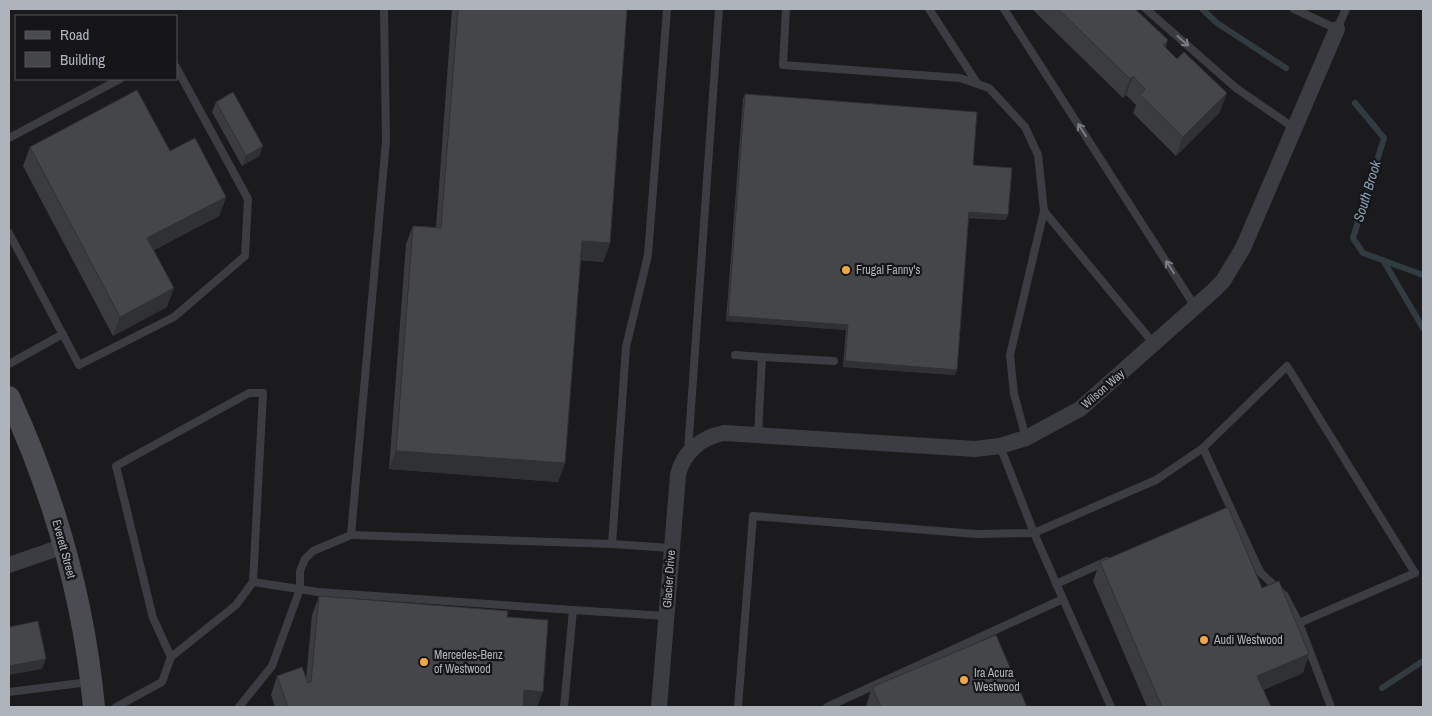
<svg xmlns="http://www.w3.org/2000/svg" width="1432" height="716" font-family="'Archivo Narrow',sans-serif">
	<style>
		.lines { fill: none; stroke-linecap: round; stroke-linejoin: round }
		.stream { stroke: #303b42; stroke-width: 6 }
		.lane { stroke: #3c3d42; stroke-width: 8 }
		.street { stroke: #3c3d42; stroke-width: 16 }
		.secondary { stroke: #4a4c52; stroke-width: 22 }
		.wall { fill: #3b3c40 }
		.shaded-wall { fill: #303134 }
		.building { fill: #45464a; stroke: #303134 }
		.oneway { stroke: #7b7e85 }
		.poi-dot { fill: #f1a83f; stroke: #161618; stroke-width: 2 }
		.labels { text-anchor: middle; stroke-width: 4.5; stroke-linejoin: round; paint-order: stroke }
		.poi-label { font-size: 12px; fill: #aeb3bc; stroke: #161618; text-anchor: start }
		.street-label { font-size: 12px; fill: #aeb3bc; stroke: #161618 }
		.water-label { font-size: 14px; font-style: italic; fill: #86a3b6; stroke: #161618 }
	</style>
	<rect width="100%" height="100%" fill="#1b1b1d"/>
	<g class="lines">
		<g class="stream">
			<polyline points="1202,9 1217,23 1286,68"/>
			<polyline points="1355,103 1384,138 1353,238 1363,253 1423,275"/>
			<polyline points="1383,260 1423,328"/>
			<polyline points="1382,688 1423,661"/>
		</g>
		<g class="lane">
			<polyline points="384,9 386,141 351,535 612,544 671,548"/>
			<polyline points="786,9 783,65 960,78 989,88 1025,127 1038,155 1044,211 1010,355 1014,394 1026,438"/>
			<polyline points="929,9 977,83"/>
			<polyline points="1004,9 1196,308"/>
			<polyline points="1146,9 1236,88 1294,128"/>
			<polyline points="1294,9 1337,29 1346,9"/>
			<polyline points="9,138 120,79"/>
			<polyline points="1044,211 1154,344"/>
			<polyline points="9,233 79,365 174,317 245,256 248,199 176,67"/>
			<polyline points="735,355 762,357"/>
			<polyline points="9,364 63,334"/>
			<polyline points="758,435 762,357 834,361"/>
			<polyline points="1203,448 1287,366 1415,573 1299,623"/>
			<polyline points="688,451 719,9"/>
			<polyline points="612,544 626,347 648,255 667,9"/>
			<polyline points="1056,584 1107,561"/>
			<polyline points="1063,599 1111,707"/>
			<polyline points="573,610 666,616"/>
			<polyline points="171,657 236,605 253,582"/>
			<polyline points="9,692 89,682"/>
			<polyline points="116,707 162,682 171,657 153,618 116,466 249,393 263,393 253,582 318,592 573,610 564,707"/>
			<polyline points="239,707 272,666 300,589 300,571 305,559 313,551 351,535"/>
			<polyline points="738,707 753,516 976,534 1034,533 1000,446"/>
			<polyline points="827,707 1063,599 1034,533 1156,480 1203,448 1260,572 1285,596 1299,623 1331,707"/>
		</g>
		<g class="street">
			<polyline points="9,565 64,546"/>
			<path d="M659,707L678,475C683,452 702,437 724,433L975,449L1000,446L1026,438L1080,409L1213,291L1223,281L1243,248L1337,29"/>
		</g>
		<path class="secondary" d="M9,397C54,495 84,600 94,707"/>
	</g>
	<g class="wall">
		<polygon points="452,9 627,9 610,243 603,262 580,260 565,463 558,482 389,469 406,244 413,226 436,227"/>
		<polygon points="1032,9 1135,9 1168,40 1165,48 1220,112 1176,156 1133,113 1136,105 1126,95 1123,98"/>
		<polygon points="745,94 973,165 1006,220 968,218 957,370 955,375 843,367 846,330 726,321 743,99"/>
		<polygon points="216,102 263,146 259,156 242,166 212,112"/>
		<polygon points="30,147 170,151 226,197 219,216 154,250 167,307 113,336 23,166"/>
		<polygon points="1100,562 1309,654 1303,673 1263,690 1271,707 1147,707 1093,581"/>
		<polygon points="319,596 507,617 537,707 275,707 271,695 277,676 306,679 312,615"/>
		<polygon points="872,687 1027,707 866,707 866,706"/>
	</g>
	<g class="shaded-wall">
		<polygon points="1133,76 1126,95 1123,98 1130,79"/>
		<polygon points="1227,93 1220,112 1176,156 1183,137"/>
		<polygon points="263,146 259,156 242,166 246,156"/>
		<polygon points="226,197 219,216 141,257 147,238"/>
		<polygon points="969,212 1008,215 1006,220 967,217"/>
		<polygon points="582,241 610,243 603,262 575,260"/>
		<polygon points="174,288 167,307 113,336 120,317"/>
		<polygon points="728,316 848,325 846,330 726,321"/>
		<polygon points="845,361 957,370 955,375 843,367"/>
		<polygon points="396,451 565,463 558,482 389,469"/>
		<polygon points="1309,654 1303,673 1251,695 1257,676"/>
		<polygon points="46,659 42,669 9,675 9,666"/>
		<polygon points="524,690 543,692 537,707 518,707"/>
	</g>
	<g class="building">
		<polygon points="458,9 627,9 610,243 582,241 565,463 396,451 413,226 441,228"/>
		<polygon points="1058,9 1135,9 1168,40 1163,45 1177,59 1184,52 1227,93 1183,137 1140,95 1145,89 1133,76 1130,79"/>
		<polygon points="137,90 170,151 195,138 226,197 147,238 174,288 120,317 30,147"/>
		<polygon points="233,92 263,146 246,156 216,102"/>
		<polygon points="745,94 977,112 973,165 1012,168 1008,215 969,212 957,370 845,361 848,325 728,316"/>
		<polygon points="1228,507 1262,588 1279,581 1309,654 1257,676 1271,707 1162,707 1100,562"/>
		<polygon points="319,596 508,611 507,617 548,620 543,692 524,690 523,707 288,707 277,676 302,667 308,683 311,682"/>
		<polygon points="38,621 46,659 9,666 9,627"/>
		<polygon points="996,635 1027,707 881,707 872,687"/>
	</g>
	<defs><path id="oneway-shaft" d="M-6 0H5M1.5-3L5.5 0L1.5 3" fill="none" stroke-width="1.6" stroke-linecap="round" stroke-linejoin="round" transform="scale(1.25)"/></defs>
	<g class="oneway">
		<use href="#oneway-shaft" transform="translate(1183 41) rotate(41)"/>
		<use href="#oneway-shaft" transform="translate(1082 130) rotate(-123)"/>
		<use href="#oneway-shaft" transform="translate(1170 267) rotate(-123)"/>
	</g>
	<g class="poi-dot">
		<circle cx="846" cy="270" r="5"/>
		<circle cx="1204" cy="640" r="5"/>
		<circle cx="424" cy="662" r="5"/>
		<circle cx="964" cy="680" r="5"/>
	</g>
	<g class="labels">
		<g class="poi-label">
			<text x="856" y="274">Frugal Fanny's</text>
			<text x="1214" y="644">Audi Westwood</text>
			<text x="434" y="659">Mercedes-Benz<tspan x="434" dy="14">of Westwood</tspan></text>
			<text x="974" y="677">Ira Acura<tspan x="974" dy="14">Westwood</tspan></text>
		</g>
		<g class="street-label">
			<text transform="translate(1103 389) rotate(-41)" y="4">Wilson Way</text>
			<text transform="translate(64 549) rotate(75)" y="4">Everett Street</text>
			<text transform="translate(669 579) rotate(-86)" y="4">Glacier Drive</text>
		</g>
		<g class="water-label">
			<text transform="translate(1367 191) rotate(-73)" y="5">South Brook</text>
		</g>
	</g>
	<rect width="1432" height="716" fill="none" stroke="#aeb3bc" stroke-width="20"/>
	<rect x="15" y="15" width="162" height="65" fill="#161618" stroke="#53555a"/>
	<rect x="25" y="31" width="25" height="8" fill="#4a4c52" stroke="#53555a"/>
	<text x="60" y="40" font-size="15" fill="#aeb3bc">Road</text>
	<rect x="25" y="52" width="25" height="15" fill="#45464a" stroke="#53555a"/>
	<text x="60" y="65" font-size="15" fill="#aeb3bc">Building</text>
</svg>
